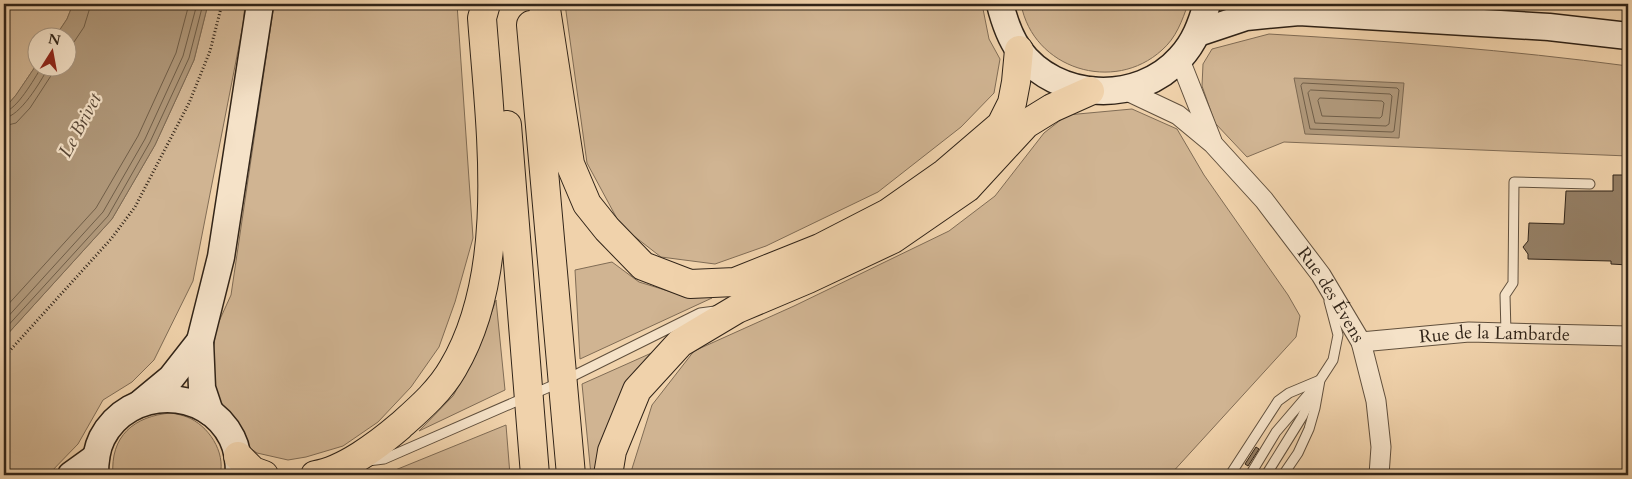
<svg xmlns="http://www.w3.org/2000/svg" width="1632" height="479" font-family="Cardo,serif">
	<style>
		.green { fill: #d0b492; stroke: #806c55 }
		.water { fill: #af9779; stroke: #7d6952 }
		.lines { fill: none; stroke-linecap: round; stroke-linejoin: round }
		.shore { stroke: #705e48; stroke-width: 1 }
		.building { fill: #947e64; stroke: #312418 }
		.lane-casing { stroke: #61503d; stroke-width: 11 }
		.street-casing { stroke: #61503d; stroke-width: 21 }
		.secondary-casing { stroke: #312418; stroke-width: 29 }
		.primary-casing { stroke: #312418; stroke-width: 30 }
		.highway-casing { stroke: #312418; stroke-width: 30 }
		.path { stroke: #312418; stroke-width: 3; stroke-dasharray: 1 2.5; stroke-linecap: butt }
		.lane { stroke: #f5e2c8; stroke-width: 9 }
		.street { stroke: #f5e2c8; stroke-width: 19 }
		.secondary { stroke: #f5e2c8; stroke-width: 26 }
		.primary { stroke: #f0d2ab; stroke-width: 28 }
		.highway { stroke: #f0d2ab; stroke-width: 28 }
		.labels { text-anchor: middle; stroke-width: 4.5; stroke-linejoin: round; paint-order: stroke }
		.street-label { font-size: 18px; fill: #312418; stroke: #f5e2c8 }
		.water-label { font-size: 19px; font-style: italic; fill: #574635; stroke: #f5e2c8 }
	</style>
	<rect width="100%" height="100%" fill="#f0d2ab"/>
	<filter id="stains"><feTurbulence type="fractalNoise" baseFrequency=".004" numOctaves="4"/><feColorMatrix values="0 0 0 0 .2 0 0 0 0 .09 0 0 0 0 .02 0 0 0 .5 -.17"/></filter>
	<radialGradient id="worn" r=".72"><stop offset=".6" stop-color="#630" stop-opacity="0"/><stop offset="1" stop-color="#630" stop-opacity=".3"/></radialGradient>
	<g class="green">
		<polygon points="4,4 73,4 67,19 55,37 38,38 37,64 16,95 4,109"/>
		<polygon points="208,4 245,4 243,25 193,281 154,360 132,382 103,400 78,444 48,475 4,475 4,338 112,219 155,145 194,60"/>
		<polygon points="274,4 457,4 473,238 455,302 439,347 411,387 378,422 343,446 306,457 288,460 257,453 243,443 215,398 210,379 216,328 231,295"/>
		<polygon points="565,4 982,4 989,39 1000,59 994,93 961,127 878,192 766,246 715,264 661,257 621,226 587,163"/>
		<path d="M1021,4H1188C1182,21 1176,38 1162,50C1114,94 1033,69 1021,4Z"/>
		<path d="M1269,34C1389,41 1509,50 1628,66V156L1284,142L1247,157L1215,123L1202,86L1203,64L1212,49Z"/>
		<polygon points="1132,109 1177,129 1204,175 1288,295 1300,316 1296,337 1170,475 630,475 652,405 694,351 794,306 949,231 995,196 1044,133 1067,115"/>
		<polygon points="612,262 639,282 678,294 712,298 580,359 575,270"/>
		<polygon points="496,300 505,390 419,431 453,396 476,355"/>
		<polygon points="656,351 598,475 591,475 582,384"/>
		<path d="M171,413C176,414 182,415 187,417C208,425 226,452 220,475H113C110,436 134,416 171,413Z"/>
		<polygon points="506,425 510,475 383,475"/>
	</g>
	<g class="water">
		<polygon points="73,4 208,4 194,60 155,145 112,219 4,338 4,109 16,95 37,64 38,68 68,68 68,38 55,37 67,19"/>
		<polygon points="1294,78 1404,83 1399,138 1305,134"/>
	</g>
	<g class="lines">
		<g class="shore">
			<polyline points="68,51 84,27 91,4"/>
			<polygon points="1303,83 1397,88 1399,90 1394,131 1392,132 1310,129 1301,86"/>
			<polygon points="1311,90 1390,94 1392,96 1389,124 1386,126 1315,123 1308,93"/>
			<polygon points="1320,98 1382,101 1384,103 1382,116 1380,118 1322,116 1318,101"/>
			<path d="M4,112C17,110 34,79 41,68"/>
			<path d="M4,118C20,117 41,81 48,68"/>
			<polyline points="4,126 16,123 30,108 56,68"/>
			<polyline points="4,309 96,208 138,136 176,53 189,4"/>
			<polyline points="4,321 103,212 145,139 183,56 197,4"/>
			<polyline points="4,330 108,216 150,142 189,58 203,4"/>
		</g>
	</g>
	<g class="building">
		<polygon points="1613,175 1628,175 1628,265 1611,264 1611,261 1528,259 1528,254 1523,247 1528,241 1529,223 1564,224 1566,191 1613,191"/>
		<polygon points="1256,447 1259,449 1248,466 1245,464"/>
	</g>
	<g class="lines">
		<g class="lane-casing">
			<g id="lane">
				<polyline points="1506,333 1505,295 1513,283 1514,182 1590,184"/>
				<polyline points="368,461 384,459 563,381 700,313 715,311"/>
				<polyline points="1230,475 1278,401 1289,393 1320,380"/>
				<polyline points="1250,475 1276,432 1318,383"/>
				<polyline points="1266,475 1302,417 1315,390"/>
				<polyline points="1283,475 1298,453 1309,429 1315,408 1320,380 1333,360 1338,335 1329,301"/>
			</g>
		</g>
		<g class="street-casing">
			<g id="street">
				<polyline points="1180,60 1212,141"/>
				<path id="s1" d="M1125,90L1178,115L1213,144L1264,200L1321,275L1361,342L1376,401L1381,447L1379,475"/>
				<path id="s2" d="M1361,342L1469,332L1628,336"/>
			</g>
		</g>
		<g class="secondary-casing">
			<g id="secondary">
				<path d="M1000,4C1004,20 1009,36 1019,50C1056,101 1138,105 1180,58C1195,42 1201,24 1207,4"/>
				<polyline points="1198,33 1246,17 1299,12 1549,27 1628,36"/>
				<polyline points="142,402 171,378 200,341"/>
				<polyline points="210,412 202,388 200,341 221,257 260,4"/>
				<polyline points="71,475 96,457"/>
				<path d="M95,475C95,462 96,450 102,438C129,386 206,386 232,438C238,450 239,462 239,475"/>
			</g>
		</g>
		<g class="primary-casing">
			<polyline id="primary" points="608,475 612,451 637,390 680,343 737,309 808,279 893,239 967,188 1026,124 1052,108 1090,91"/>
		</g>
		<g class="highway-casing">
			<g id="highway">
				<polyline points="542,4 546,9 570,164 587,204 607,229 643,266 690,284 735,282 820,248 888,213 945,173 1001,125 1012,103 1016,82 1019,50"/>
				<polyline points="531,25 571,475"/>
				<polyline points="507,125 535,475"/>
				<polyline points="238,456 253,471 264,475"/>
				<path d="M315,475C343,471 379,444 400,426C419,409 440,391 453,368C511,270 490,127 482,18L486,4"/>
			</g>
		</g>
		<polyline class="path" points="4,357 111,239 135,207 189,103 210,51 222,4"/>
		<use href="#lane" class="lane"/>
		<use href="#street" class="street"/>
		<use href="#secondary" class="secondary"/>
		<use href="#primary" class="primary"/>
		<use href="#highway" class="highway"/>
	</g>
	<g class="labels">
		<g class="street-label">
			<text dy="6" stroke="none"><textPath href="#s1" startOffset="296">Rue des Évens</textPath></text>
			<text dy="6" stroke="none"><textPath href="#s2" startOffset="134">Rue de la Lambarde</textPath></text>
		</g>
		<g class="water-label">
			<text transform="translate(79 125) rotate(-62)" y="7">Le Brivet</text>
		</g>
	</g>
	<rect width="1632" height="479" fill="none" stroke="#f0d2ab" stroke-width="20"/>
	<rect x="5" y="5" width="1622" height="469" fill="none" stroke="#312418" stroke-width="2.5"/>
	<rect x="10" y="10" width="1612" height="459" fill="none" stroke="#312418"/>
	<g transform="translate(52 52) rotate(11)"><circle r="24" fill="#f5e2c8" stroke="#a79682"/>
	<path d="M0-4L9 19L0 12L-9 19Z" fill="#8f2418"/>
	<text y="-8" font-size="14" font-weight="bold" text-anchor="middle" fill="#312418">N</text>
	</g>
	<rect width="100%" height="100%" filter="url(#stains)"/>
	<rect width="100%" height="100%" fill="url(#worn)"/>
</svg>
